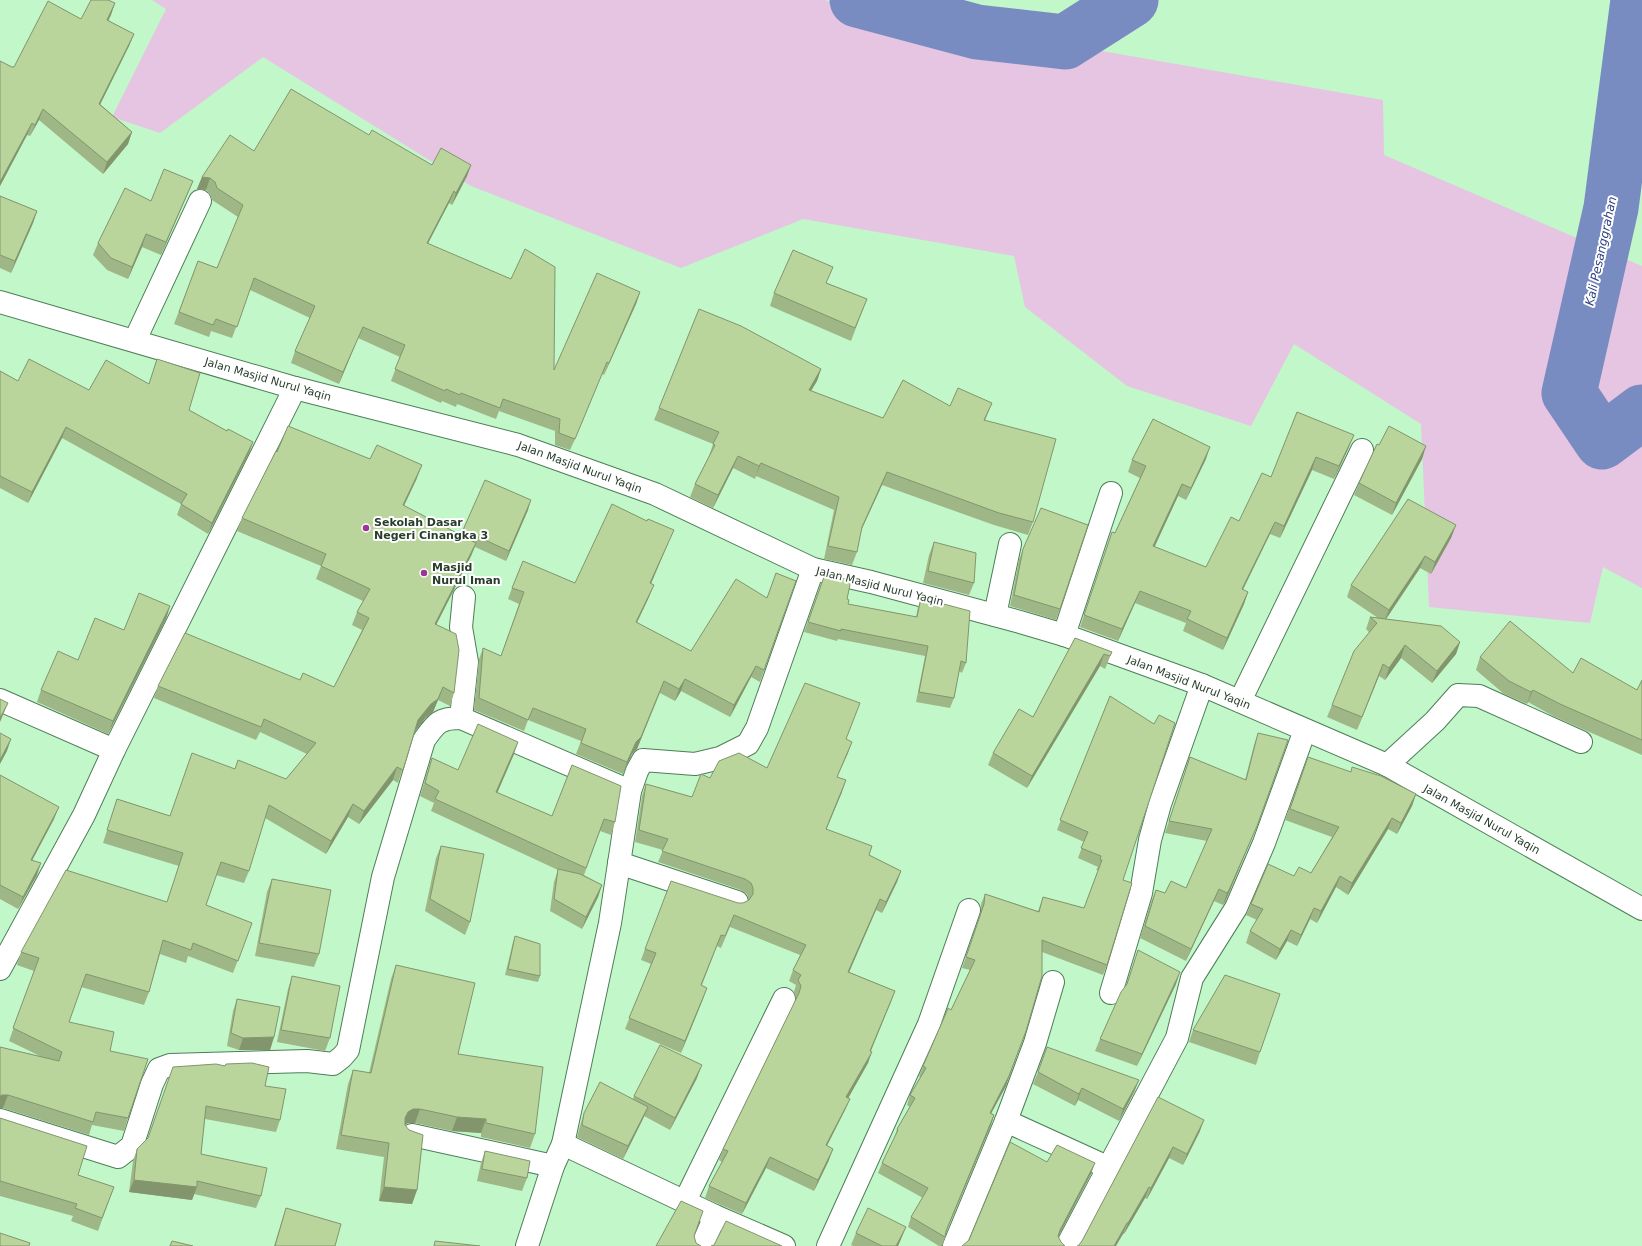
<svg xmlns="http://www.w3.org/2000/svg" width="1642" height="1246" font-family="'DejaVu Sans',sans-serif">
	<style>
		.green { fill: #e5c5e2 }
		.lines { fill: none; stroke-linecap: round; stroke-linejoin: round }
		.river { stroke: #798cc1; stroke-width: 55 }
		.minor-casing { stroke: #4d7e57; stroke-width: 24 }
		.minor { stroke: #fff; stroke-width: 22 }
		.wall { fill: #9fb786 }
		.shaded-wall { fill: #82956d }
		.building { fill: #b9d59c; stroke: #82956d }
		.poi-dot { fill: #9c3598; stroke: #fff; stroke-width: 1.5 }
		.labels { text-anchor: middle; stroke-width: 4; stroke-linejoin: round; paint-order: stroke }
		.street-label { font-size: 11px; fill: #283d2b; stroke: #fff }
		.poi-label { font-size: 11px; font-weight: bold; fill: #283d2b; stroke: #fff; text-anchor: start }
		.water-label { font-size: 12px; font-style: italic; fill: #2f4183; stroke: #fff }
	</style>
	<rect width="100%" height="100%" fill="#c2f7ca"/>
	<polygon class="green" points="152,0 825,0 838,5 1383,100 1384,155 1642,266 1642,588 1603,567 1590,623 1429,607 1421,424 1294,344 1251,426 1127,386 1025,307 1014,256 803,219 681,268 471,186 263,57 160,133 112,117 166,9"/>
	<g class="lines">
		<g class="river">
			<polyline points="857,0 977,32 1065,42 1131,0"/>
			<polyline points="1638,0 1611,208 1569,393 1602,442 1642,412"/>
		</g>
		<g class="minor-casing">
			<g id="minor">
				<polyline points="0,302 295,388 518,445 655,494 813,569 871,582 1020,622 1064,635 1202,685 1387,765 1642,909"/>
				<polyline points="135,340 200,201"/>
				<polyline points="995,615 1010,544"/>
				<polyline points="1064,635 1111,493"/>
				<polyline points="0,700 114,750"/>
				<polyline points="1240,701 1362,450"/>
				<polyline points="461,718 467,662 461,627 464,597"/>
				<polyline points="1387,765 1435,721 1458,695 1479,696 1581,742"/>
				<polyline points="619,863 737,902"/>
				<polyline points="0,969 84,815 114,750 295,388"/>
				<polyline points="1111,993 1141,893 1150,840 1160,804 1202,685"/>
				<path d="M0,1120L118,1157L132,1146L152,1084L159,1069L170,1065L307,1061L333,1064L342,1057L348,1050L383,877L424,740C436,723 439,718 461,718L630,791"/>
				<polyline points="1006,1121 1107,1167"/>
				<polyline points="412,1135 553,1166"/>
				<polyline points="563,1144 715,1216 784,1246"/>
				<polyline points="685,1201 784,999"/>
				<polyline points="527,1246 553,1166 563,1144 610,923 630,791 637,771 643,760 695,764 720,758 748,744 757,728 813,569"/>
				<polyline points="702,1246 715,1216"/>
				<polyline points="828,1246 929,1024 969,910"/>
				<polyline points="954,1246 1006,1121 1035,1043 1053,982"/>
				<polyline points="1067,1246 1177,1038 1192,978 1236,908 1264,843 1305,730"/>
			</g>
		</g>
		<use href="#minor" class="minor"/>
	</g>
	<g class="wall">
		<polygon points="115,3 108,21 134,34 129,46 100,104 132,132 128,144 103,174 39,120 30,136 27,135 0,186 0,61 12,67 14,67 81,19"/>
		<polygon points="369,135 432,165 471,165 467,176 452,205 449,203 428,243 554,370 640,292 636,304 604,375 602,374 570,450 555,445 555,431 499,411 496,419 457,404 456,407 442,401 441,403 391,381 400,357 358,338 339,384 291,363 295,351 310,318 250,290 232,338 211,331 209,337 174,324 198,261 217,268 238,217 212,200 210,194 206,190 197,189 202,177 254,151"/>
		<polygon points="193,181 188,193 161,255 142,247 128,279 107,270 93,255 98,243 151,201"/>
		<polygon points="0,196 37,211 33,223 11,273 0,268"/>
		<polygon points="827,283 867,299 851,341 770,306 774,293"/>
		<polygon points="157,359 189,410 227,431 253,442 249,453 208,534 177,515 181,504 62,438 28,503 0,488 0,371 18,381 89,390 149,384"/>
		<polygon points="821,369 817,381 811,391 883,418 950,406 992,403 985,420 1033,522 1028,535 994,525 882,485 861,531 857,552 852,565 824,559 834,510 756,476 755,479 733,468 713,508 690,497 695,484 709,456 713,444 654,420 659,408"/>
		<polygon points="1297,412 1349,447 1334,479 1312,470 1280,538 1270,534 1243,590 1248,592 1244,604 1223,650 1183,631 1186,623 1135,603 1118,641 1080,627 1112,532 1115,533 1140,478 1128,472 1132,460 1206,459 1186,500 1178,496 1154,547 1206,567 1271,477"/>
		<polygon points="1379,445 1426,446 1422,459 1392,515 1354,495 1359,483"/>
		<polygon points="277,452 370,459 417,478 404,506 461,535 463,530 528,510 506,561 475,547 471,556 436,625 454,693 450,706 438,700 433,712 426,717 415,731 398,783 393,780 359,824 348,817 326,854 265,818 249,871 244,883 216,875 206,905 252,923 233,973 188,956 186,963 160,954 149,992 144,1005 81,987 69,1022 110,1051 128,1118 124,1131 92,1125 89,1135 3,1108 0,1108 0,1047 40,1056 9,1041 34,971 17,965 21,952 167,902 179,866 103,843 117,799 170,816 235,769 286,779 307,754 260,732 256,740 154,698 158,686 300,680 334,687 362,630 352,625 357,612 363,601 316,579 321,566 237,531 242,518"/>
		<polygon points="1456,525 1451,538 1431,574 1420,568 1386,619 1460,642 1456,654 1432,683 1401,658 1385,680 1379,676 1357,730 1327,717 1332,705 1369,632 1366,629 1370,617 1378,618 1347,597 1351,585"/>
		<polygon points="669,541 651,584 649,597 637,623 691,651 767,598 776,573 796,581 760,682 751,677 730,717 681,691 675,701 660,693 637,749 632,754 623,774 576,754 581,741 528,720 524,731 474,710 479,659 483,648 501,656 519,604 508,599 512,588 575,583"/>
		<polygon points="934,542 974,583 969,595 923,583 929,555"/>
		<polygon points="1023,549 1060,609 1056,620 1010,606 1019,560"/>
		<polygon points="825,574 847,599 848,604 916,617 918,607 921,598 966,663 962,673 959,671 954,698 950,708 916,702 925,656 838,639 837,641 804,632"/>
		<polygon points="170,606 166,619 108,734 37,702 41,690 78,660 124,630"/>
		<polygon points="1075,638 1112,652 1105,669 1100,666 1027,788 988,765 993,753 1033,717"/>
		<polygon points="1480,657 1573,673 1637,690 1642,680 1642,755 1555,717 1528,702 1527,704 1504,694 1476,670"/>
		<polygon points="1110,696 1123,880 1107,965 1103,975 1042,952 1006,1086 991,1113 994,1115 991,1125 946,1233 945,1237 942,1246 939,1246 908,1227 911,1217 923,1198 878,1173 882,1163 894,1139 897,1129 910,1107 907,1105 910,1095 920,1077 919,1076 923,1066 951,1010 970,970 962,968 981,914 981,904 985,894 1038,911 1043,897 1084,908 1098,870 1096,870 1098,867 1078,858 1084,842 1057,830"/>
		<polygon points="1258,733 1252,838 1225,902 1223,905 1214,901 1186,961 1140,938 1151,902 1156,890 1165,893 1186,888 1207,841 1165,833 1190,757 1245,780 1254,745"/>
		<polygon points="846,739 848,753 837,777 842,792 826,829 869,855 901,871 897,882 882,913 876,910 849,972 895,991 871,1051 868,1063 848,1098 850,1099 845,1110 827,1146 829,1160 814,1191 766,1168 742,1214 705,1198 709,1186 722,1162 719,1160 723,1149 796,1000 796,998 794,992 796,985 789,981 793,970 800,955 730,927 721,948 717,946 702,985 703,999 681,1053 625,1029 651,964 641,960 645,949 738,903 743,903 749,900 747,894 741,890 658,862 663,850 635,842 642,796 646,784 692,797 710,778 767,768"/>
		<polygon points="514,754 497,793 552,816 572,765 615,822 611,835 600,831 584,875 602,885 598,897 582,929 550,911 554,882 558,870 431,811 434,803 420,796 428,770 432,758 458,770"/>
		<polygon points="1308,757 1350,772 1416,794 1412,806 1397,834 1388,829 1348,895 1336,887 1317,923 1310,919 1297,946 1287,941 1276,960 1246,943 1250,931 1257,920 1246,915 1251,904 1294,876 1311,873 1332,837 1285,820"/>
		<polygon points="0,775 54,819 32,860 37,875 18,909 0,899"/>
		<polygon points="441,846 470,922 465,935 425,911 436,858"/>
		<polygon points="272,879 319,954 314,967 255,956 267,892"/>
		<polygon points="515,936 540,976 538,982 505,975 513,942"/>
		<polygon points="1138,950 1176,984 1137,1066 1095,1051 1100,1039 1126,986"/>
		<polygon points="396,965 458,1054 535,1134 530,1148 481,1137 481,1133 452,1131 415,1123 408,1123 405,1125 417,1190 412,1204 379,1201 384,1157 336,1149 348,1084 353,1070 369,1073 391,979"/>
		<polygon points="292,976 330,1038 325,1051 277,1042 288,989"/>
		<polygon points="237,999 274,1037 270,1050 239,1050 227,1046 233,1011"/>
		<polygon points="1193,1030 1260,1052 1256,1065 1189,1042"/>
		<polygon points="226,1064 265,1086 280,1120 276,1132 205,1119 201,1154 261,1196 256,1208 194,1194 192,1200 129,1192 133,1161 137,1149 225,1066"/>
		<polygon points="1038,1072 1139,1080 1134,1092 1119,1121 1078,1100 1075,1106 1033,1084"/>
		<polygon points="697,1078 670,1130 644,1116 623,1159 577,1137 580,1126 584,1113 633,1099 634,1096"/>
		<polygon points="1158,1097 1200,1131 1183,1165 1169,1158 1147,1199 1145,1198 1124,1234 1123,1234 1078,1246 1082,1241"/>
		<polygon points="0,1118 78,1175 114,1187 98,1231 71,1221 73,1216 0,1196"/>
		<polygon points="485,1151 527,1178 522,1191 477,1181 481,1163"/>
		<polygon points="286,1208 335,1246 274,1246 282,1220"/>
		<polygon points="906,1227 898,1246 853,1246 851,1245 856,1233"/>
	</g>
	<g class="shaded-wall">
		<polygon points="115,3 111,15 103,32 107,20"/>
		<polygon points="134,34 129,46 95,115 99,104"/>
		<polygon points="43,109 39,120 30,136 35,125"/>
		<polygon points="32,123 27,135 0,186 0,182"/>
		<polygon points="132,132 128,144 103,174 107,162"/>
		<polygon points="471,165 467,176 452,205 456,193"/>
		<polygon points="202,177 210,178 206,190 197,189"/>
		<polygon points="193,181 188,193 161,255 166,242"/>
		<polygon points="454,191 449,203 422,255 427,243"/>
		<polygon points="37,211 33,223 11,273 15,261"/>
		<polygon points="146,234 142,247 128,279 132,267"/>
		<polygon points="640,292 636,304 604,375 609,363"/>
		<polygon points="363,327 358,338 339,384 343,372"/>
		<polygon points="607,362 602,374 570,450 575,439"/>
		<polygon points="821,369 817,381 804,402 809,390"/>
		<polygon points="992,403 987,415 979,433 984,420"/>
		<polygon points="66,427 62,438 28,503 32,492"/>
		<polygon points="1354,435 1349,447 1334,479 1339,466"/>
		<polygon points="253,442 249,453 208,534 212,523"/>
		<polygon points="1426,446 1422,459 1392,515 1396,503"/>
		<polygon points="1210,447 1206,459 1186,500 1191,488"/>
		<polygon points="738,456 733,468 713,508 718,495"/>
		<polygon points="1316,457 1312,470 1280,538 1284,526"/>
		<polygon points="761,463 756,476 755,479 759,466"/>
		<polygon points="422,465 417,478 398,518 403,505"/>
		<polygon points="887,472 882,485 857,539 862,527"/>
		<polygon points="1182,484 1178,496 1149,559 1153,546"/>
		<polygon points="531,500 528,510 506,561 509,551"/>
		<polygon points="1275,522 1270,534 1237,601 1242,589"/>
		<polygon points="1456,525 1451,538 1431,574 1435,562"/>
		<polygon points="674,530 669,541 646,595 650,583"/>
		<polygon points="476,543 471,556 430,637 435,624"/>
		<polygon points="1425,556 1420,568 1384,622 1389,610"/>
		<polygon points="654,585 649,597 631,634 636,622"/>
		<polygon points="1140,591 1135,603 1118,641 1122,629"/>
		<polygon points="1248,592 1244,604 1223,650 1227,638"/>
		<polygon points="170,606 166,619 108,734 113,721"/>
		<polygon points="1460,642 1456,654 1432,683 1437,671"/>
		<polygon points="1405,645 1401,658 1385,680 1389,668"/>
		<polygon points="1104,654 1100,666 1027,788 1032,776"/>
		<polygon points="1383,664 1379,676 1357,730 1362,717"/>
		<polygon points="756,666 751,677 730,717 734,705"/>
		<polygon points="685,679 681,691 675,701 679,689"/>
		<polygon points="664,681 637,749 632,754 623,774 627,762"/>
		<polygon points="443,687 438,700 433,712 426,717 414,733 418,720"/>
		<polygon points="1533,690 1528,702 1527,704 1531,692"/>
		<polygon points="8,703 3,715 0,722 0,718"/>
		<polygon points="11,739 7,751 0,764 0,760"/>
		<polygon points="518,742 514,754 492,805 496,792"/>
		<polygon points="852,742 848,753 832,788 837,777"/>
		<polygon points="397,767 393,780 359,824 364,811"/>
		<polygon points="846,780 842,792 822,840 826,829"/>
		<polygon points="1416,794 1412,806 1397,834 1401,823"/>
		<polygon points="353,804 348,817 326,854 331,841"/>
		<polygon points="59,807 54,819 26,872 31,860"/>
		<polygon points="1392,818 1388,829 1348,895 1352,883"/>
		<polygon points="1257,826 1252,838 1225,902 1223,905 1227,893"/>
		<polygon points="41,863 37,875 18,909 23,897"/>
		<polygon points="901,871 897,882 882,913 886,902"/>
		<polygon points="1340,876 1336,887 1317,923 1321,911"/>
		<polygon points="602,885 598,897 582,929 586,917"/>
		<polygon points="1219,889 1214,901 1186,961 1191,949"/>
		<polygon points="880,899 876,910 844,984 848,972"/>
		<polygon points="1314,908 1310,919 1297,946 1301,935"/>
		<polygon points="1291,930 1287,941 1276,960 1280,949"/>
		<polygon points="1180,972 1176,984 1137,1066 1142,1054"/>
		<polygon points="707,988 703,999 681,1053 685,1041"/>
		<polygon points="895,991 891,1002 866,1062 870,1051"/>
		<polygon points="274,1037 270,1050 239,1050 243,1038"/>
		<polygon points="1022,1041 1006,1086 986,1123 990,1113"/>
		<polygon points="872,1052 868,1063 842,1109 846,1097"/>
		<polygon points="702,1065 697,1078 670,1130 675,1118"/>
		<polygon points="1139,1080 1134,1092 1119,1121 1123,1109"/>
		<polygon points="1082,1088 1078,1100 1075,1106 1079,1094"/>
		<polygon points="2,1095 8,1095 3,1108 0,1108 0,1096"/>
		<polygon points="850,1099 845,1110 821,1157 826,1145"/>
		<polygon points="648,1107 643,1119 623,1159 628,1146"/>
		<polygon points="413,1109 420,1109 415,1123 408,1123 403,1126 405,1118 408,1112"/>
		<polygon points="994,1115 991,1125 944,1237"/>
		<polygon points="457,1117 486,1119 481,1133 452,1131"/>
		<polygon points="1204,1120 1200,1131 1183,1165 1187,1154"/>
		<polygon points="1173,1147 1169,1158 1147,1199 1151,1188"/>
		<polygon points="833,1149 829,1160 814,1191 818,1180"/>
		<polygon points="770,1157 766,1168 742,1214 746,1203"/>
		<polygon points="1095,1163 1091,1174 1056,1241 1060,1230"/>
		<polygon points="134,1180 197,1187 192,1200 129,1192"/>
		<polygon points="384,1187 417,1190 412,1204 379,1201"/>
		<polygon points="1149,1187 1145,1198 1124,1234 1128,1223"/>
		<polygon points="1127,1223 1123,1234 1116,1246 1114,1246"/>
		<polygon points="906,1227 901,1239 898,1246 896,1246"/>
	</g>
	<g class="building">
		<polygon points="91,0 108,0 115,3 107,20 134,34 99,104 132,132 107,162 43,109 35,125 32,123 0,182 0,61 12,67 14,67 48,1 81,19"/>
		<polygon points="291,89 369,135 372,130 432,165 441,148 471,165 456,193 454,191 427,243 511,279 525,249 555,267 554,370 597,273 640,292 609,363 607,362 575,439 559,433 560,419 503,399 500,408 461,393 460,395 446,389 445,391 395,369 405,345 363,327 343,372 295,351 315,306 254,278 237,327 216,319 213,325 179,312 198,261 217,268 243,205 217,188 215,182 210,178 202,177 230,135 254,151"/>
		<polygon points="164,169 193,181 166,242 146,234 132,267 111,258 98,243 125,188 151,201"/>
		<polygon points="0,196 37,211 15,261 0,255"/>
		<polygon points="793,250 833,267 826,283 867,299 855,328 774,293"/>
		<polygon points="699,309 741,326 821,369 809,390 883,418 903,380 950,406 958,388 992,403 984,420 1056,439 1033,522 999,513 887,472 862,527 857,552 828,546 839,497 761,463 759,466 738,456 718,495 695,484 715,445 713,444 719,432 659,408"/>
		<polygon points="29,359 89,390 106,360 149,384 157,359 200,373 189,410 227,431 228,429 253,442 212,523 181,504 187,494 66,427 32,492 0,476 0,371 18,381"/>
		<polygon points="1297,412 1354,435 1339,466 1316,457 1284,526 1275,522 1242,589 1248,592 1227,638 1187,619 1191,611 1140,591 1122,629 1084,615 1112,532 1115,533 1146,466 1132,460 1153,419 1210,447 1191,488 1182,484 1153,546 1206,567 1231,517 1239,521 1262,473 1271,477"/>
		<polygon points="288,426 370,459 377,445 422,465 403,505 476,543 435,624 456,634 459,650 454,693 443,687 438,699 431,704 418,720 403,770 397,767 364,811 353,804 331,841 269,805 249,871 221,862 206,905 252,923 238,961 193,943 191,950 163,940 149,992 86,974 69,1022 114,1032 110,1051 148,1059 128,1118 96,1112 93,1122 8,1095 2,1095 0,1096 0,1047 59,1061 62,1052 13,1028 39,958 21,952 66,870 167,902 183,853 107,830 117,799 170,816 192,753 235,769 238,760 286,779 316,743 264,719 261,727 158,686 185,633 300,680 303,673 334,687 369,618 357,612 370,589 321,566 326,554 242,518 276,451 277,452"/>
		<polygon points="1389,426 1426,446 1396,503 1359,483 1377,444 1379,445"/>
		<polygon points="485,480 531,500 509,551 463,530"/>
		<polygon points="1408,499 1456,525 1435,562 1425,556 1389,610 1351,585"/>
		<polygon points="612,504 647,521 648,519 674,530 650,583 654,585 636,622 691,651 736,579 767,598 776,573 796,581 764,670 756,666 734,705 685,679 679,689 664,681 641,737 636,742 627,762 581,743 586,729 533,708 528,720 479,698 483,648 501,656 524,592 512,588 523,561 575,583"/>
		<polygon points="1041,508 1088,525 1060,609 1014,595 1023,549"/>
		<polygon points="934,542 976,553 974,583 928,571"/>
		<polygon points="825,574 851,580 847,599 849,600 848,604 917,617 921,598 970,611 966,663 961,661 954,698 919,692 928,646 841,629 841,631 808,622"/>
		<polygon points="139,593 170,606 113,721 41,690 58,651 78,660 95,618 124,630"/>
		<polygon points="1370,617 1441,626 1460,642 1437,671 1405,645 1389,668 1383,664 1362,717 1332,705 1354,651 1377,623"/>
		<polygon points="1510,621 1573,673 1581,658 1637,690 1642,680 1642,740 1560,704 1533,690 1531,692 1509,681 1480,657"/>
		<polygon points="1075,638 1112,652 1110,656 1104,654 1032,776 993,753 1019,709 1033,717"/>
		<polygon points="805,683 860,703 846,739 852,742 837,777 846,780 826,829 872,846 869,855 901,871 886,902 880,899 848,972 895,991 870,1051 872,1052 846,1097 850,1099 826,1145 833,1149 818,1180 770,1157 746,1203 709,1186 728,1151 723,1149 799,993 801,986 798,980 801,975 793,970 806,945 734,915 725,936 721,935 701,985 707,988 685,1041 629,1018 656,953 645,949 671,881 738,903 743,903 749,900 753,894 753,888 751,883 745,879 662,851 668,839 639,830 646,784 692,797 701,774 710,778 719,761 739,753 767,768"/>
		<polygon points="1110,696 1154,724 1159,715 1175,723 1123,880 1132,883 1107,965 1042,940 1042,976 1026,1031 1009,1076 990,1113 994,1115 946,1231 945,1237 911,1217 928,1188 882,1163 898,1130 897,1129 915,1098 910,1095 926,1068 923,1066 947,1011 948,1008 951,1010 975,960 966,957 984,904 985,894 1039,912 1043,897 1084,908 1102,860 1100,860 1101,856 1081,848 1088,832 1060,820"/>
		<polygon points="0,699 8,703 0,718"/>
		<polygon points="478,724 518,742 496,792 552,816 572,765 621,786 615,822 604,819 586,868 435,799 439,791 425,783 432,758 458,770"/>
		<polygon points="0,733 11,739 0,760"/>
		<polygon points="1258,733 1288,740 1257,826 1229,890 1227,893 1219,889 1191,949 1145,926 1156,890 1165,893 1171,881 1186,888 1212,829 1169,821 1190,757 1246,780"/>
		<polygon points="1308,757 1351,772 1352,767 1381,776 1416,794 1401,823 1392,818 1352,883 1340,876 1321,911 1314,908 1301,935 1291,930 1280,949 1250,931 1263,909 1251,904 1268,864 1294,876 1299,867 1311,873 1339,827 1290,809"/>
		<polygon points="0,775 59,807 31,860 41,863 23,897 0,885"/>
		<polygon points="441,846 484,854 470,922 430,899"/>
		<polygon points="558,869 580,874 602,885 586,917 554,899"/>
		<polygon points="272,879 331,890 319,954 259,943"/>
		<polygon points="515,936 540,944 540,976 508,969"/>
		<polygon points="1138,950 1180,972 1142,1054 1100,1039 1121,992 1127,984"/>
		<polygon points="396,965 475,983 458,1054 543,1067 535,1134 486,1123 486,1119 457,1117 420,1109 413,1109 408,1112 405,1118 405,1125 409,1130 423,1135 417,1190 384,1187 389,1143 341,1135 353,1070 371,1073"/>
		<polygon points="1225,975 1280,994 1260,1052 1193,1030"/>
		<polygon points="292,976 340,986 330,1038 281,1030"/>
		<polygon points="237,999 280,1007 274,1037 243,1038 231,1033"/>
		<polygon points="660,1045 702,1065 675,1118 634,1096"/>
		<polygon points="1047,1047 1139,1080 1123,1109 1082,1088 1079,1094 1038,1072"/>
		<polygon points="252,1063 269,1067 265,1086 286,1089 280,1120 206,1106 201,1154 267,1168 261,1196 197,1181 197,1187 134,1180 137,1149 148,1138 173,1067 216,1064 225,1066 226,1064"/>
		<polygon points="600,1082 648,1107 628,1146 582,1125 584,1113"/>
		<polygon points="1158,1097 1204,1120 1187,1154 1173,1147 1151,1188 1149,1187 1128,1223 1127,1223 1114,1246 1077,1246 1078,1246 1082,1241"/>
		<polygon points="0,1118 87,1146 78,1175 114,1187 102,1218 75,1208 77,1204 0,1181"/>
		<polygon points="1010,1142 1047,1162 1057,1145 1095,1163 1060,1230 1058,1236 1061,1242 1065,1246 962,1246 969,1240"/>
		<polygon points="485,1151 530,1161 527,1178 482,1169"/>
		<polygon points="681,1201 703,1211 694,1236 696,1243 701,1246 656,1246"/>
		<polygon points="286,1208 341,1224 335,1246 275,1246"/>
		<polygon points="868,1208 906,1227 896,1246 882,1246 856,1233"/>
		<polygon points="726,1221 782,1246 711,1246 714,1245"/>
		<polygon points="0,1233 30,1243 29,1246 0,1246"/>
		<polygon points="172,1241 193,1246 170,1246"/>
		<polygon points="435,1241 480,1246 434,1246"/>
	</g>
	<g class="poi-dot">
		<circle cx="366" cy="528" r="4"/>
		<circle cx="424" cy="573" r="4"/>
	</g>
	<g class="labels">
		<g class="street-label">
			<text transform="translate(268 379) rotate(16)" y="4">Jalan Masjid Nurul Yaqin</text>
			<text transform="translate(580 467) rotate(20)" y="4">Jalan Masjid Nurul Yaqin</text>
			<text transform="translate(880 586) rotate(14)" y="4">Jalan Masjid Nurul Yaqin</text>
			<text transform="translate(1189 682) rotate(21)" y="4">Jalan Masjid Nurul Yaqin</text>
			<text transform="translate(1482 819) rotate(29)" y="4">Jalan Masjid Nurul Yaqin</text>
		</g>
		<g class="poi-label">
			<text x="374" y="526">Sekolah Dasar<tspan x="374" dy="13">Negeri Cinangka 3</tspan></text>
			<text x="432" y="571">Masjid<tspan x="432" dy="13">Nurul Iman</tspan></text>
		</g>
		<g class="water-label">
			<text transform="translate(1601 251) rotate(-78)" y="4">Kali Pesanggrahan</text>
		</g>
	</g>
</svg>
